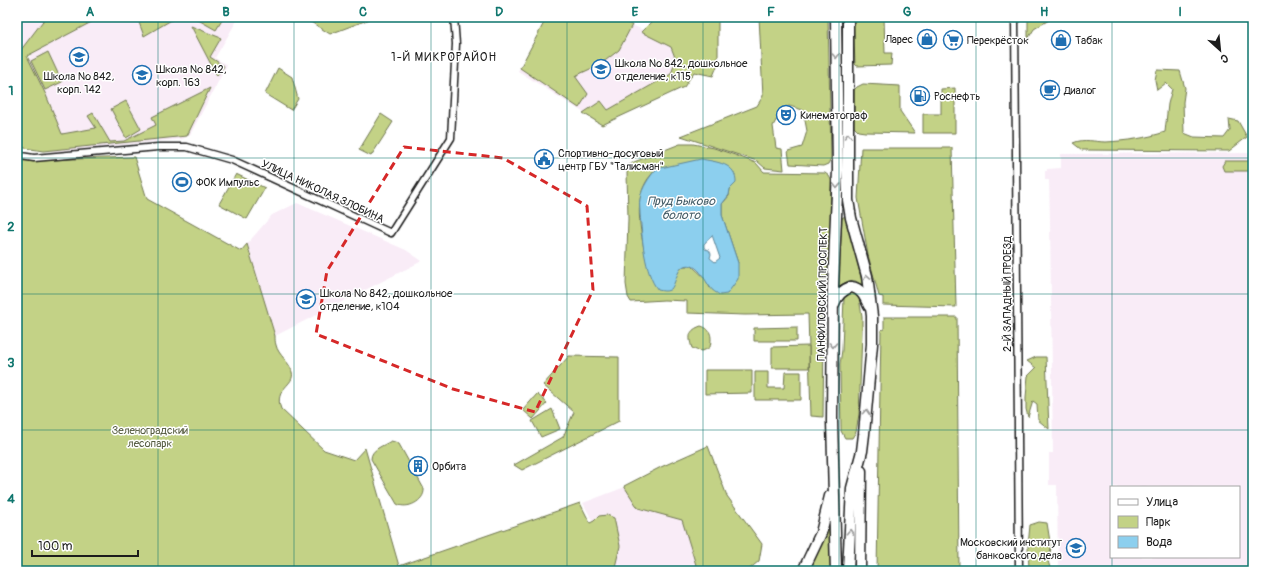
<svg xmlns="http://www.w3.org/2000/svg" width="1270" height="588" font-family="Pangolin,sans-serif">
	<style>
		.built { fill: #f9ecf7; fill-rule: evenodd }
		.green { fill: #c3d286; stroke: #707751; fill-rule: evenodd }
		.water { fill: #8ccfee; stroke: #5f879a; fill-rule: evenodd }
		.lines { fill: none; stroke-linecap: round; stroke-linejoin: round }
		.street-casing { stroke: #1c1c1c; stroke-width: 9 }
		.primary-casing { stroke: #1c1c1c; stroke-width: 13 }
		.street { stroke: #fff; stroke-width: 6 }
		.primary { stroke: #fff; stroke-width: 10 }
		.oneway { stroke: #999 }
		.marked { fill: none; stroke: #d62828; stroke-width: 3; stroke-dasharray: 8 5; stroke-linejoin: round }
		.grid { fill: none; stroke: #0f766e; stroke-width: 1; stroke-opacity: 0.55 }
		.labels { text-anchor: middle; stroke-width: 3; stroke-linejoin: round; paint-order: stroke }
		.poi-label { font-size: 11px; fill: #1c1c1c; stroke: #fff; text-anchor: start }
		.street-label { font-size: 11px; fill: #1c1c1c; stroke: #fff }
		.park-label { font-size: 11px; fill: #565c41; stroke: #fff }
		.neighbourhood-label { font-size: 12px; letter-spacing: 1px; fill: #1c1c1c; stroke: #fff }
		.water-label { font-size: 12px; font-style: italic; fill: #435b66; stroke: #fff }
		.neatline { fill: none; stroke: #0f766e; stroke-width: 1.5 }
		.grid-label { font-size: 13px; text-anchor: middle; font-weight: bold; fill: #0f766e }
	</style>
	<rect width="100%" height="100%" fill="#fff"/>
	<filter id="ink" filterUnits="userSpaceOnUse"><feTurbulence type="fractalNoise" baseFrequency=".025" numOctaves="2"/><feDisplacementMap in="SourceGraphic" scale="8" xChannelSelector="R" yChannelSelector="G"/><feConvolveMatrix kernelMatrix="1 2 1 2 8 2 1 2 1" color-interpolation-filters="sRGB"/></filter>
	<g filter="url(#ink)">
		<g class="built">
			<polygon points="17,17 49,17 17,74"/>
			<polygon points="52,17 239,17 215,58 227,65 190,135 183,139 54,152 18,148 17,147 17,80"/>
			<polygon points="547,17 614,17 681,47 683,77 592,118 518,71"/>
			<path d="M1253,153V571H1058L1057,485H1049V453H1053L1050,221L1049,180H1045V171H1047V169L1061,168V154ZM1111,487H1239V557H1111Z"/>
			<polygon points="297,203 406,250 422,261 275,336 247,244 272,215"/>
			<polygon points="704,457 718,571 619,571 583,503"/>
		</g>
		<g class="green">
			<polygon points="46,17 101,17 27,56 46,95 62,134 96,128 88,116 93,113 110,142 124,141 156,125 152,117 210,88 187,136 43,151 19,147 17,145 17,55"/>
			<polygon points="137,17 174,17 175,18 144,36"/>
			<polygon points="193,17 224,17 216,30"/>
			<polygon points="303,17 366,17 370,19 330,34"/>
			<polygon points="547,17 614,17 632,25 619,50 601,64 575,76 588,94 579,108 520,68"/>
			<polygon points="651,17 718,17 718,64 713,76 694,72 684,87 602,125 583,113 601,101 608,110 671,74 676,60 671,47 641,32 653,20"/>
			<polygon points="759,17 828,17 831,158 828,164 823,166 790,164 788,151 802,147 807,131 803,110 789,106 780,109 779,115 773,126 776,148 782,149 784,170 765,168 757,161 681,136 757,106 763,96"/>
			<polygon points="853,17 884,17 885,53 892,53 891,65 857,66 855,64"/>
			<polygon points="1028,17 1043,17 1049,20 1034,29 1028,39"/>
			<polygon points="191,26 221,38 210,57 224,66 217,76"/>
			<polygon points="48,52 62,82 45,90 31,61"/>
			<polygon points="278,68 292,77 298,99 291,110 265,94"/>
			<path d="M1157,70L1180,71L1185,88L1183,102L1184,133L1194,137L1224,138L1230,130L1229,119L1238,121L1247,137L1229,151L1082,150L1073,143C1084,138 1095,142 1106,142C1126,141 1147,138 1165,132L1168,104L1172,89L1166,83L1157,90L1155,80Z"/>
			<polygon points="863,84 900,86 900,111 915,133 865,132 858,131 854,127 854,90 857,87"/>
			<polygon points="955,88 955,133 923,133 923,114 941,114 941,89"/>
			<polygon points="126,101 141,129 126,138 111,109"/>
			<polygon points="381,114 393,122 371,156 359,150"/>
			<path d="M680,144H693L714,148L735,155L756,163L764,172L825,173L829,176L831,180V278L824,279L825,291L820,310L824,331L823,417L811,416L808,314L745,315L687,313V301L664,300L631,302L628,297L626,284L628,219L627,172L628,166L634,162ZM656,169L736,183L730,189L729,196L722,204V215L738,263L710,288L705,278L692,266H684L679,270L648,267C643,244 633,206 645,184C647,179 652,174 656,169Z"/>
			<polygon points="861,148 952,148 956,307 883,305 883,297 879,296 868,255 858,198"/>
			<path d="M134,157L147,199L241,251L247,244L275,336C275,339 275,342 276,345C278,355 290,362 292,372C296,385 273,388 281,409L324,450L354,460L365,448L399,566L580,503L590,523L594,521L599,516L607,515L614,518L620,546L615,567L616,571H17V161Z"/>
			<polygon points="1225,161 1253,161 1253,171 1224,171 1222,166"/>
			<polygon points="236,174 265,188 247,219 219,204"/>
			<path d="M845,216L847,218L863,286C852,277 850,280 838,287L842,218Z"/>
			<polygon points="852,292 856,292 859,298 862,316 862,332 859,414 856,432 852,438 845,438 841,431 840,364 842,350 844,297 847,293"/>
			<polygon points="884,317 957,317 959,571 877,571 881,330 884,329"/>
			<path d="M701,326C712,329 712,338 710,347C703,352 699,352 692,348C688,336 689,330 701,326Z"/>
			<polygon points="797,327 797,341 754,341 754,328"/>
			<polygon points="809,346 809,368 772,368 772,347"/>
			<polygon points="569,356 619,357 619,421 522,470 514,465 563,437 574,412 543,385"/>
			<polygon points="1036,357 1046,357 1049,429 1038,420 1037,404 1033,401 1028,417 1026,409 1026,397 1028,376 1036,368 1027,361"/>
			<polygon points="705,370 752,370 752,393 705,394"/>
			<polygon points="755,372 768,372 768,388 784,388 785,372 801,372 801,400 755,400"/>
			<polygon points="537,394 547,403 533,419 523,410"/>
			<polygon points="552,409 560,429 541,437 532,421"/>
			<path d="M391,441L395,442L399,444L424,489C425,501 407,510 397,504L371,459C371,449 383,446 391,441Z"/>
			<polygon points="708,446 727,496 762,544 759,561 747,571 687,571 696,565 682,520 638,508 624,486 661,467"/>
			<polygon points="1039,522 1047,523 1051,548 1048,561 1051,571 1029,571 1028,546 1030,525"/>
			<polygon points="828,525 831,539 831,571 807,571"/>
		</g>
		<path class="water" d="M701,159C716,162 737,163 736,183L730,189L729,195L722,204V215L738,263V279L727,294L720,295C717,293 712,291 710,287C705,281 701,269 692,266C677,261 677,282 671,289C667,292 663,291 658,290C644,273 642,236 640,214C640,209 639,203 640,199C642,187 649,178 656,169ZM712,235L720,258L715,262L710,258L711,254L709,250L705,249L704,247V244Z"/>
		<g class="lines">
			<g class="street-casing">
				<g id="street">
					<polyline points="1015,17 1019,571"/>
					<polyline points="17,153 21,156 34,158 158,147 187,147 232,160 391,233 451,138 456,44 454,17"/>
				</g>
			</g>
			<g class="primary-casing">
				<g id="primary">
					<polyline points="848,17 848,200 851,218 867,276 872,316 872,344 864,434 862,451 852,488 848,571"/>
					<path d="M834,304C837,295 842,290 851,287C861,288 865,297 869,306"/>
					<polyline points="803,571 821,533 830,496"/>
					<polyline points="836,571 832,421 833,287 838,170 836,17"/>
					<polyline points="860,571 861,471"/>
				</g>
			</g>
			<use href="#street" class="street"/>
			<use href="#primary" class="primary"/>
		</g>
		<defs><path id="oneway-chevron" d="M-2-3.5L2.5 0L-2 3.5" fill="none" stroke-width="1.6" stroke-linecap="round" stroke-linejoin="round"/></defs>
		<g class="oneway">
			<use href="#oneway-chevron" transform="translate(836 56) rotate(89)"/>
			<use href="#oneway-chevron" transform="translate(848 136) rotate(-90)"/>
			<use href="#oneway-chevron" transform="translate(837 186) rotate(92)"/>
			<use href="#oneway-chevron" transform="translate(867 277) rotate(-101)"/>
			<use href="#oneway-chevron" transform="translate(833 345) rotate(91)"/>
			<use href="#oneway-chevron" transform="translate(866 412) rotate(-86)"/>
			<use href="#oneway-chevron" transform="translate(850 532) rotate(-87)"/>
		</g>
	</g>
	<path class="marked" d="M404,147L503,158L587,206L593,290L535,412L453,389L316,334L327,271Z"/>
	<path class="grid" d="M158,17V571M294,17V571M431,17V571M567,17V571M703,17V571M839,17V571M976,17V571M1112,17V487M17,158H1253M17,294H1253M17,430H1253M1112,557V571"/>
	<defs>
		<g id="shop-ring" transform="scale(1)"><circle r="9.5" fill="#fff" stroke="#1f6fb2" stroke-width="1.5"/><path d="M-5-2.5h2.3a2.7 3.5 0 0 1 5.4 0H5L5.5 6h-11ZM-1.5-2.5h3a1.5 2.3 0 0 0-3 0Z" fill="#1f6fb2"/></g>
		<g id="supermarket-ring" transform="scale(1)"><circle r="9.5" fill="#fff" stroke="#1f6fb2" stroke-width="1.5"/><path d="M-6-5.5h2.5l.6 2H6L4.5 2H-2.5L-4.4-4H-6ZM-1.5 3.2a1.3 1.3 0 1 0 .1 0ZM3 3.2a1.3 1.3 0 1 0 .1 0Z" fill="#1f6fb2"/></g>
		<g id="school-ring" transform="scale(1)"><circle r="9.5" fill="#fff" stroke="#1f6fb2" stroke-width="1.5"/><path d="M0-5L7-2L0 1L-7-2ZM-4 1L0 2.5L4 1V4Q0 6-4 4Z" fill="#1f6fb2"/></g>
		<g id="cafe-ring" transform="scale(1)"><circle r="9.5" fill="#fff" stroke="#1f6fb2" stroke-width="1.5"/><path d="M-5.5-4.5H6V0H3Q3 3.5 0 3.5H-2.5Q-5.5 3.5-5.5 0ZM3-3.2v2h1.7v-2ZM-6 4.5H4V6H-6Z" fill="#1f6fb2"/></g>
		<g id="fuel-ring" transform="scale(1)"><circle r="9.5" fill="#fff" stroke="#1f6fb2" stroke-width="1.5"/><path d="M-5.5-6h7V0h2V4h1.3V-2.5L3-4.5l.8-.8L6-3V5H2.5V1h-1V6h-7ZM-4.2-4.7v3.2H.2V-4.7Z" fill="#1f6fb2"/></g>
		<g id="theatre-ring" transform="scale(1)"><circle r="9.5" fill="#fff" stroke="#1f6fb2" stroke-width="1.5"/><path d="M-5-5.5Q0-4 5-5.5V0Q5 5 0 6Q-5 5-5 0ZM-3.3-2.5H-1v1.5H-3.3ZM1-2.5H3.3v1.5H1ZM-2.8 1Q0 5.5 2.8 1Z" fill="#1f6fb2"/></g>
		<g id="civic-ring" transform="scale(1)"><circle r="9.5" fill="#fff" stroke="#1f6fb2" stroke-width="1.5"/><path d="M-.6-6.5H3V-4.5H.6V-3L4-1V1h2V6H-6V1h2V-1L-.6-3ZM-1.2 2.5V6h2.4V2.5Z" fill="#1f6fb2"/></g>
		<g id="stadium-ring" transform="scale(1)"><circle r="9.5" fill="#fff" stroke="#1f6fb2" stroke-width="1.5"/><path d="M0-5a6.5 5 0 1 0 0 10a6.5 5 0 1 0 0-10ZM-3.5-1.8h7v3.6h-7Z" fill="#1f6fb2"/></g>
		<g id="building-ring" transform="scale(1)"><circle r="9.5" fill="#fff" stroke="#1f6fb2" stroke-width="1.5"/><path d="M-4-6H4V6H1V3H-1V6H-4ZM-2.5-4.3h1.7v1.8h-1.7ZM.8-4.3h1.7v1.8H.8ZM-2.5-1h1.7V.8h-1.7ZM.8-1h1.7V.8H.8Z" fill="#1f6fb2"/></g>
		<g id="university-ring" transform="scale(1)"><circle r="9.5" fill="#fff" stroke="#1f6fb2" stroke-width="1.5"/><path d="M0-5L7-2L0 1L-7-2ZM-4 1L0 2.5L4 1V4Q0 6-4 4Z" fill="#1f6fb2"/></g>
	</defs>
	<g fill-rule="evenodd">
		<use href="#shop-ring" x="927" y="39"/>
		<use href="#supermarket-ring" x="953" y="40"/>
		<use href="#shop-ring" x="1061" y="40"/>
		<use href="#school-ring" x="79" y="57"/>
		<use href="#school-ring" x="601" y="69"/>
		<use href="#school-ring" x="142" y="75"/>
		<use href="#cafe-ring" x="1050" y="90"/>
		<use href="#fuel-ring" x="920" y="96"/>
		<use href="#theatre-ring" x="786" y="115"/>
		<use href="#civic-ring" x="544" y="159"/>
		<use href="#stadium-ring" x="182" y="182"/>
		<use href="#school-ring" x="306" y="299"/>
		<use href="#building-ring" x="418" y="466"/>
		<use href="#university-ring" x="1076" y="548"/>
	</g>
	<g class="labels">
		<g class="poi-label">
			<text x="913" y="43" text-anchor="end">Ларес</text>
			<text x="967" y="44">Перекрёсток</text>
			<text x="1075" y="44">Табак</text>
			<text x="615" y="67">Школа № 842, дошкольное<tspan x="615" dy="13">отделение, к115</tspan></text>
			<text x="156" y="73">Школа № 842,<tspan x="156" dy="13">корп. 163</tspan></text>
			<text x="79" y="80" text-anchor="middle">Школа № 842,<tspan x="79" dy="13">корп. 142</tspan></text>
			<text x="1064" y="94">Диалог</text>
			<text x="934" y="100">Роснефть</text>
			<text x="800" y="119">Кинематограф</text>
			<text x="558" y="157">Спортивно-досуговый<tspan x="558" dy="13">центр ГБУ "Талисман"</tspan></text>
			<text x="196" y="186">ФОК Импульс</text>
			<text x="320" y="297">Школа № 842, дошкольное<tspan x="320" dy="13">отделение, к104</tspan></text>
			<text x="432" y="470">Орбита</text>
			<text x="1062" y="546" text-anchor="end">Московский институт<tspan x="1062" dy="13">банковского дела</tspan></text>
		</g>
		<g class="street-label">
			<text transform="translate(323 191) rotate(25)" y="4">УЛИЦА НИКОЛАЯ ЗЛОБИНА</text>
			<text transform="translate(822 294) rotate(-89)" y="4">ПАНФИЛОВСКИЙ ПРОСПЕКТ</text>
			<text transform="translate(1007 294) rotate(-90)" y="4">2-Й ЗАПАДНЫЙ ПРОЕЗД</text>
		</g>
		<g class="park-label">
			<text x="150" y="434">Зеленоградский<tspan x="150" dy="13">лесопарк</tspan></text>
		</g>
		<g class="neighbourhood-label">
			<text x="444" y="61">1-Й МИКРОРАЙОН</text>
		</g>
		<g class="water-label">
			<text x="681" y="205">Пруд Быково<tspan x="681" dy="14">болото</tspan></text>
		</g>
	</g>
	<rect width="1270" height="588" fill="none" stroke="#fff" stroke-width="44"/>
	<rect x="1110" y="486" width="130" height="72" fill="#ffffff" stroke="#a4a4a4"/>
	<rect x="1118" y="499" width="20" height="6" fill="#ffffff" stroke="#a4a4a4"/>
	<text x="1146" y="506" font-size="12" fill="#1c1c1c">Улица</text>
	<rect x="1118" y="516" width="20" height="12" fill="#c3d286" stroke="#a4a4a4"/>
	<text x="1146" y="526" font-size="12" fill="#1c1c1c">Парк</text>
	<rect x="1118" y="536" width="20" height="12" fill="#8ccfee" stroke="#a4a4a4"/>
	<text x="1146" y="546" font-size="12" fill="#1c1c1c">Вода</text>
	<g transform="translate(1220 50) rotate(153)" stroke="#ffffff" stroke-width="3" paint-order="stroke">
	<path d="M0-3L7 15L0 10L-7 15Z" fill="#1c1c1c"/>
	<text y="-6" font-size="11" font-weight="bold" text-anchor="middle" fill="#1c1c1c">С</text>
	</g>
	<path d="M32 550v6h106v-6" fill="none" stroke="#1c1c1c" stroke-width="2"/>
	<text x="38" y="550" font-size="12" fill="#1c1c1c" stroke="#ffffff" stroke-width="3" paint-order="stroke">100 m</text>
	<rect x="22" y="22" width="1226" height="544" class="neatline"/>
	<g class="grid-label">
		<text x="90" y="16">A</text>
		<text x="226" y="16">B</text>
		<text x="363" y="16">C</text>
		<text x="499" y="16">D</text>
		<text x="635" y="16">E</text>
		<text x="771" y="16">F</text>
		<text x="907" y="16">G</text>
		<text x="1044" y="16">H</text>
		<text x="1180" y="16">I</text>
		<text x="11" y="95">1</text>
		<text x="11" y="231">2</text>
		<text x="11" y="367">3</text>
		<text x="11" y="503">4</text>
	</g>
</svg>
